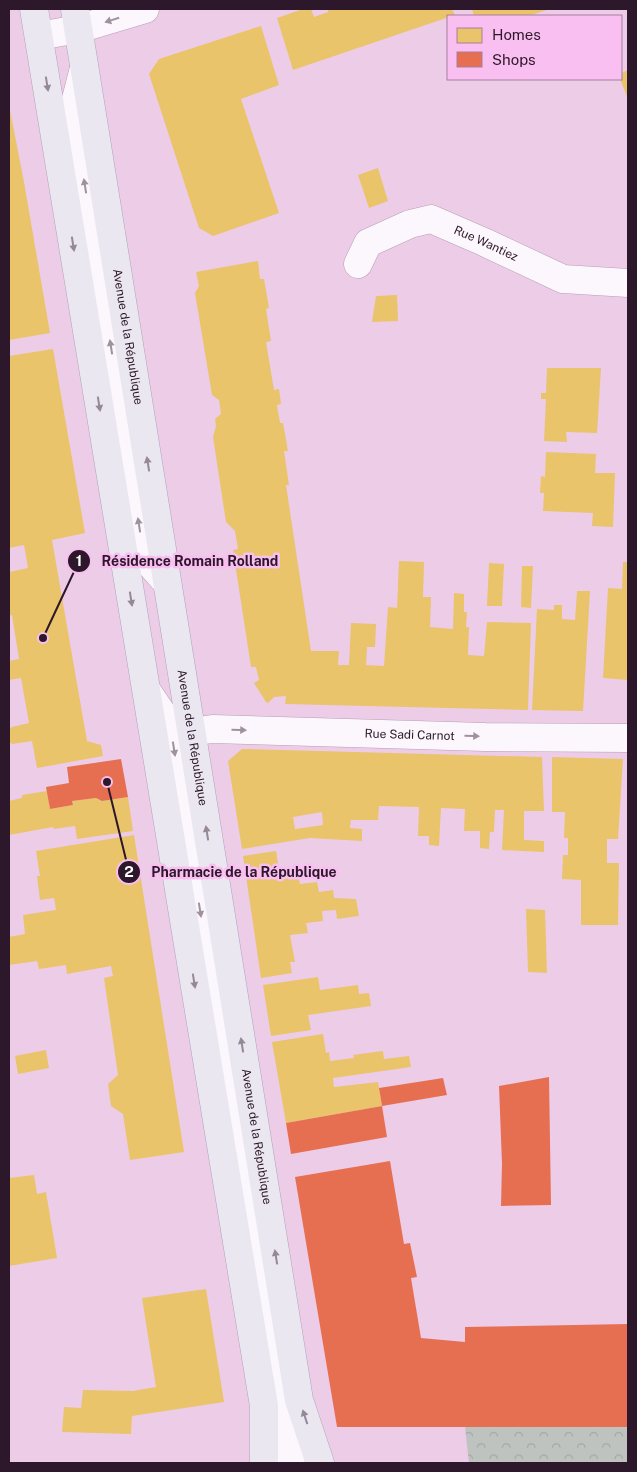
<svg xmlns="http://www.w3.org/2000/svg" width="637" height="1472" font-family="'Public Sans',sans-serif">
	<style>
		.forest { fill: url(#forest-crowns) }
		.homes { fill: #e9c46a; fill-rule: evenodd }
		.shops { fill: #e76f51 }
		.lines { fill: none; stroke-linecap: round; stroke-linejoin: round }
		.minor-casing { stroke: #b69db3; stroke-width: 29 }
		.major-casing { stroke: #afa2ba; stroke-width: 29 }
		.minor { stroke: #fcf7fc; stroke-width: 28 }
		.major { stroke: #eae7f1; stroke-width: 28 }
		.oneway { fill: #9f929e }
		.oneway2 { fill: #958997 }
		.labels { text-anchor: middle; stroke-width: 5; stroke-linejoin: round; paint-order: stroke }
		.street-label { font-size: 12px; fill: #2d172a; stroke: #fabff1 }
		.leader { fill: none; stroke: #2d172a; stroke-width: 2 }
		.callout-dot { fill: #2d172a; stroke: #fabff1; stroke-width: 2 }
		.mark-label { font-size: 15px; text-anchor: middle; font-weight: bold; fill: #fff }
		.callout-label { font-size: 14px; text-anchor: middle; font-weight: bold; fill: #2d172a; stroke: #fabff1; stroke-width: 5; stroke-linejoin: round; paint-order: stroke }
	</style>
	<defs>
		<pattern id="forest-crowns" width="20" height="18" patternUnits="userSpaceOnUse" patternTransform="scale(1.25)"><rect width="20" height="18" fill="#bec3c0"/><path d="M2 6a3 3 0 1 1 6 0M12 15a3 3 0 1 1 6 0" fill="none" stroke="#a4a7a5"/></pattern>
	</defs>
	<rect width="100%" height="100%" fill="#edcce8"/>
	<polygon class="forest" points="465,1427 628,1427 628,1463 469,1463"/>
	<g class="homes">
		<polygon points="303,9 311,9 314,17 328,12 328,9 452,9 455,15 293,70 277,18"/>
		<polygon points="472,9 550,9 528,16 474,16"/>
		<polygon points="261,26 279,85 241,99 279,213 213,236 199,228 149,74 159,59"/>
		<polygon points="628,70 628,99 620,79 621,73"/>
		<polygon points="9,105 24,182 50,333 9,340"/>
		<polygon points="378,168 388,201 369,208 358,175"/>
		<polygon points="258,261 260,279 264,279 269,308 266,309 271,341 266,342 274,390 279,389 281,404 277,405 280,423 283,423 288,451 284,451 289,485 286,485 311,651 339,651 338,665 349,665 351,623 376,624 375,647 367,647 366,665 384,666 388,607 397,608 399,561 424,562 423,597 431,597 430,627 453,629 454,593 464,594 464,612 467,612 466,627 469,627 468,655 484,656 487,622 531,623 528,710 285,704 286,696 274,697 268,703 266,702 254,683 259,680 256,667 251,667 233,550 238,549 235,531 226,522 213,437 216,426 215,419 221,414 219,400 212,395 195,293 199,286 196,272"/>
		<polygon points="397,295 398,321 372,322 376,296"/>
		<polygon points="53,349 85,533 52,540 87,741 101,745 103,756 37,768 32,741 12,744 9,741 9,729 12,727 29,723 21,678 9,680 9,661 19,659 12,615 9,616 9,572 28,568 24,545 9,548 9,356"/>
		<polygon points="547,368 601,368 597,433 566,432 567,442 544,441 546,399 541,399 541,393 546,393"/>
		<polygon points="546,452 596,454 595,473 615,473 613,527 592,526 593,513 543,511 544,493 540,493 541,476 545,477"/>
		<polygon points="623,562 628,562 628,680 603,678 608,588 622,589"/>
		<polygon points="489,563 504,564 502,606 487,606"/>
		<polygon points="522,566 533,566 531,608 521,607"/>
		<polygon points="577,591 590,591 583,711 532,710 537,609 554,610 554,605 562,605 562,619 575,620"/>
		<path d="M242,749L542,757L544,811H524V840L544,841V852L502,850L504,810H495L494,832H490L489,849L480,848V831H464L465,809L441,808L439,846L429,845V836H418L419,807L379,806L378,820H351L350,828L362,829V841L310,838L242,849L228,761ZM322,812L323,825L295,829L293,817Z"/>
		<polygon points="552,757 623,759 618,839 607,839 607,863 619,863 618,925 581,925 581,880 562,879 563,855 568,855 568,838 564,838 565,812 552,812"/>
		<polygon points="47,791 50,809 73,805 72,801 96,798 102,801 128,797 133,831 77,839 75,826 54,829 53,827 9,835 9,801 22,798 22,795"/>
		<polygon points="134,835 184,1152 130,1160 123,1114 111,1106 108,1084 118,1075 104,978 113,976 111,966 67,974 66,965 39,969 37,961 9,965 9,937 25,934 23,915 56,910 54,898 40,900 37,876 40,876 36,851"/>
		<polygon points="276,851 280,876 298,874 300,884 317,882 319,892 333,890 334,898 356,899 359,916 337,919 336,910 322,911 323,921 306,923 308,933 290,935 295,962 290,962 292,973 261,978 243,856"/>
		<polygon points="526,909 545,910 547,973 528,972"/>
		<polygon points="318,977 320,990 358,985 359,994 369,993 371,1006 308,1015 311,1030 271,1036 263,985"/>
		<polygon points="323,1034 326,1053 329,1052 330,1061 354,1058 353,1055 383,1051 384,1059 409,1056 411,1067 333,1078 334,1087 378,1082 382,1106 286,1123 272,1042"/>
		<polygon points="46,1050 49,1068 18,1074 15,1056"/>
		<polygon points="34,1175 37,1194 46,1192 57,1258 9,1266 9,1178"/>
		<polygon points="206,1289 224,1402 132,1416 131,1434 62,1432 64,1407 81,1408 83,1390 133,1391 156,1387 142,1298"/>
	</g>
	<g class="shops">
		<polygon points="121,759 128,797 102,801 96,798 72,801 73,805 50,809 46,787 69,783 67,767"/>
		<polygon points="549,1077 551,1205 501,1206 502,1164 499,1086"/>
		<polygon points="443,1078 447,1095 382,1106 379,1088"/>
		<polygon points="382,1106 387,1137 291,1154 286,1123"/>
		<polygon points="390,1161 404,1244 410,1243 417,1277 411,1278 421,1338 465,1342 465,1327 628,1324 628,1427 337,1427 295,1177"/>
	</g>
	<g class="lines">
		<g class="minor-casing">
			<g id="minor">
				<polyline points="39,36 78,29 145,9"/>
				<polyline points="84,68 73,111 144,557 166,582"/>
				<path id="s1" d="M358,264L368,243L410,224L431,219L484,242L563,279L628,283"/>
				<polyline points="147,691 170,725 291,1463"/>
				<path id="s2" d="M191,732L212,729L485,737L628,738"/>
			</g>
		</g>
		<g class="major-casing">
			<g id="major">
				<polyline points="34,9 264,1406 264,1463"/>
				<path id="s3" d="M75,9L299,1400L320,1463"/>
			</g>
		</g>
		<use href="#minor" class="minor"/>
		<use href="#major" class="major"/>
	</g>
	<defs><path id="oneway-solid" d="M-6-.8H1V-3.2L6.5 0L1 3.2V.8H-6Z" transform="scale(1.25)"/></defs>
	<g class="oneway">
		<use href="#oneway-solid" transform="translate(112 20) rotate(162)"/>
		<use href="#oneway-solid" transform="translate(85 186) rotate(-99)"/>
		<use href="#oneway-solid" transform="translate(111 347) rotate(-99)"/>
		<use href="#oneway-solid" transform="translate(139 525) rotate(-99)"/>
		<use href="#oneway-solid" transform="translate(239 730) rotate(2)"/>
		<use href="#oneway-solid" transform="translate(472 736) rotate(2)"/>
		<use href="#oneway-solid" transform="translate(174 749) rotate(81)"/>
		<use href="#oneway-solid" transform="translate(200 910) rotate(81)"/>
	</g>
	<g class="oneway2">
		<use href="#oneway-solid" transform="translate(47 84) rotate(81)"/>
		<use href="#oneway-solid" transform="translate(73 244) rotate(81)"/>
		<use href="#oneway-solid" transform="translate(99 404) rotate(81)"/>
		<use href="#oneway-solid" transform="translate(148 464) rotate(-99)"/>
		<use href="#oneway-solid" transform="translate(131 599) rotate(81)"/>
		<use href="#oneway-solid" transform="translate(207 833) rotate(-99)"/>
		<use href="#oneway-solid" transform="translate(194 981) rotate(81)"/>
		<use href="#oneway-solid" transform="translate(242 1045) rotate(-99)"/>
		<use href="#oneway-solid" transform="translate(276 1257) rotate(-99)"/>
		<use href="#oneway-solid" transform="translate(305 1417) rotate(-108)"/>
	</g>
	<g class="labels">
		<g class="street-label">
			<text dy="4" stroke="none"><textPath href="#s1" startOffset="151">Rue Wantiez</textPath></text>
			<text dy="4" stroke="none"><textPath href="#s3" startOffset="332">Avenue de la République</textPath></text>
			<text dy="4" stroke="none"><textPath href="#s2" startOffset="219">Rue Sadi Carnot</textPath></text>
			<text dy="4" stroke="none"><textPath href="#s3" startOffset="738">Avenue de la République</textPath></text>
			<text dy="4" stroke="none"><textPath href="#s3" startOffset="1142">Avenue de la République</textPath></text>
		</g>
	</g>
	<path class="leader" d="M43 638L79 561M107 782L129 872"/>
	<g class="callout-dot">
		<circle cx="43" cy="638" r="5"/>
		<circle cx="107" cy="782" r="5"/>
		<circle cx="79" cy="561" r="12"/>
		<circle cx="129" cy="872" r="12"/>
	</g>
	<g class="mark-label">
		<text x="79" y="566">1</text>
		<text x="129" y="877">2</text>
	</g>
	<g class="callout-label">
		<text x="190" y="566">Résidence Romain Rolland</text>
		<text x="244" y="877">Pharmacie de la République</text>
	</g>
	<rect width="637" height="1472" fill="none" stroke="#2d172a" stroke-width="20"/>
	<rect x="447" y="15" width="175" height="65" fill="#fabff1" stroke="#a87ca1"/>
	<rect x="457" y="28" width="25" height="15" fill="#e9c46a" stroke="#a87ca1"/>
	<text x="492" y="40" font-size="15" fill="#2d172a">Homes</text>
	<rect x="457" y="52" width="25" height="15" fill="#e76f51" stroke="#a87ca1"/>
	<text x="492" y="65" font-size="15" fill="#2d172a">Shops</text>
</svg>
